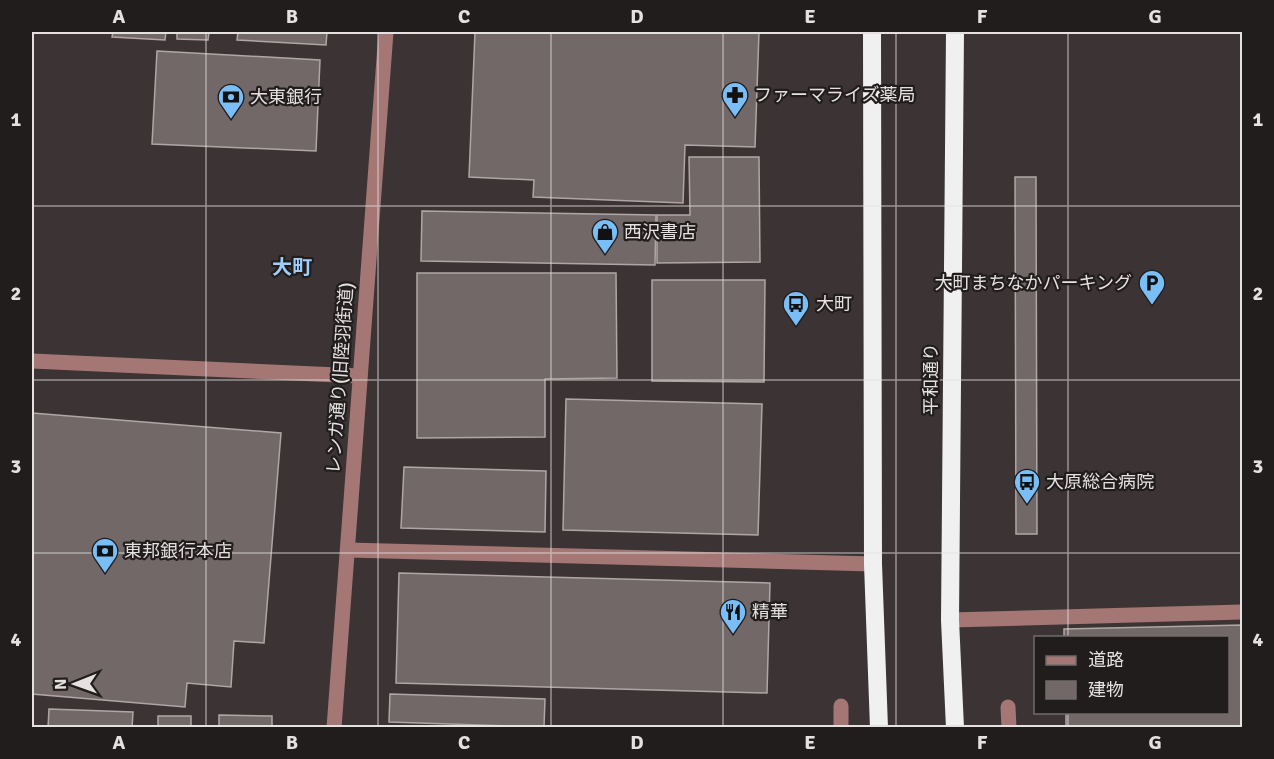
<svg xmlns="http://www.w3.org/2000/svg" width="1274" height="759" font-family="Signika,'Noto Sans JP',sans-serif">
	<style>
		.building { fill: #716867; stroke: #b0a6a6; stroke-width: 1.5 }
		.lines { fill: none; stroke-linecap: round; stroke-linejoin: round }
		.minor { stroke: #a47775; stroke-width: 15 }
		.highway { stroke: #f0f0f0; stroke-width: 18 }
		.grid { fill: none; stroke: #e6e1e1; stroke-width: 1.5; stroke-opacity: 0.55 }
		.labels { text-anchor: middle; stroke-width: 4.5; stroke-linejoin: round; paint-order: stroke }
		.poi-label { font-size: 18px; fill: #e6e1e1; stroke: #211d1d; text-anchor: start }
		.street-label { font-size: 18px; fill: #e6e1e1; stroke: #211d1d }
		.neighbourhood-label { font-size: 20px; font-weight: bold; fill: #9ecffa; stroke: #211d1d }
		.neatline { fill: none; stroke: #e6e1e1; stroke-width: 2 }
		.grid-label { font-size: 20px; text-anchor: middle; font-weight: bold; fill: #e6e1e1 }
	</style>
	<rect width="100%" height="100%" fill="#3c3434"/>
	<g class="building">
		<polygon points="113,32 166,32 165,40 112,37"/>
		<polygon points="177,32 209,32 208,40 177,39"/>
		<polygon points="238,32 327,32 326,45 237,40"/>
		<polygon points="475,32 759,32 755,147 685,145 683,203 533,197 534,180 469,177"/>
		<polygon points="157,51 320,60 316,151 152,144"/>
		<polygon points="689,157 759,157 760,262 657,263 657,215 690,215"/>
		<polygon points="1015,177 1036,177 1037,534 1016,534"/>
		<polygon points="422,211 656,215 655,265 421,261"/>
		<polygon points="417,273 616,273 617,378 545,379 545,437 417,438"/>
		<polygon points="652,280 765,280 764,382 652,381"/>
		<polygon points="566,399 762,404 758,535 563,530"/>
		<polygon points="32,413 281,433 264,643 234,641 231,687 187,683 185,707 32,694"/>
		<polygon points="404,467 546,471 545,532 401,528"/>
		<polygon points="399,573 770,583 767,693 396,683"/>
		<polygon points="1242,625 1242,728 1066,728 1066,712 1228,712 1228,638 1064,638 1064,629"/>
		<polygon points="390,694 545,699 544,727 389,722"/>
		<polygon points="49,709 133,712 132,728 48,728"/>
		<polygon points="219,715 272,716 272,728 219,728"/>
		<rect x="158" y="716" width="33" height="12"/>
	</g>
	<g class="lines">
		<g class="minor">
			<polyline points="32,361 360,376"/>
			<polyline points="348,550 873,564"/>
			<polyline points="950,620 1242,612"/>
			<polyline points="841,706 841,728"/>
			<polyline points="1008,707 1009,728"/>
			<polyline points="334,728 386,32"/>
		</g>
		<g class="highway">
			<polyline points="872,32 873,564 879,728"/>
			<polyline points="955,32 950,620 955,728"/>
		</g>
	</g>
	<path class="grid" d="M206,32V728M378,32V728M551,32V728M723,32V728M896,32V728M1068,32V638M32,206H1242M32,380H1242M32,553H1242M1068,712V728"/>
	<defs>
		<g id="pharmacy-pin" transform="scale(1.35)"><path d="M0 17L-7.5 6A9.5 9.5 0 1 1 7.5 6Z" fill="#7abef8" stroke="#211d1d"/><path d="M-2-6h4v4h4v4h-4v4h-4v-4h-4v-4h4Z" fill="#111"/></g>
		<g id="bank-pin" transform="scale(1.35)"><path d="M0 17L-7.5 6A9.5 9.5 0 1 1 7.5 6Z" fill="#7abef8" stroke="#211d1d"/><path d="M-6-4H6V4H-6ZM0-2.3a2.3 2.3 0 1 0 0 4.6a2.3 2.3 0 1 0 0-4.6Z" fill="#111"/></g>
		<g id="shop-pin" transform="scale(1.35)"><path d="M0 17L-7.5 6A9.5 9.5 0 1 1 7.5 6Z" fill="#7abef8" stroke="#211d1d"/><path d="M-5-2.5h2.3a2.7 3.5 0 0 1 5.4 0H5L5.5 6h-11ZM-1.5-2.5h3a1.5 2.3 0 0 0-3 0Z" fill="#111"/></g>
		<g id="parking-pin" transform="scale(1.35)"><path d="M0 17L-7.5 6A9.5 9.5 0 1 1 7.5 6Z" fill="#7abef8" stroke="#211d1d"/><path d="M-3.5-5.5H1a3.5 3.5 0 0 1 0 7H-1V5.5H-3.5ZM-1-3.4V-.6H.8a1.4 1.4 0 0 0 0-2.8Z" fill="#111"/></g>
		<g id="bus-pin" transform="scale(1.35)"><path d="M0 17L-7.5 6A9.5 9.5 0 1 1 7.5 6Z" fill="#7abef8" stroke="#211d1d"/><path d="M-5-6H5V4H4V6H2V4H-2V6H-4V4H-5ZM-3.5-4V0h7V-4ZM-3.5 1.2v1.5H-2V1.2ZM2 1.2v1.5H3.5V1.2Z" fill="#111"/></g>
		<g id="restaurant-pin" transform="scale(1.35)"><path d="M0 17L-7.5 6A9.5 9.5 0 1 1 7.5 6Z" fill="#7abef8" stroke="#211d1d"/><path d="M-5-6h1v4h1v-4h1v4h1v-4h1v5L-1.5 .5V6h-2V.5L-5-1ZM5-6V6H3V1.5H1.5Q1.5-4 5-6Z" fill="#111"/></g>
	</defs>
	<g fill-rule="evenodd">
		<use href="#pharmacy-pin" x="735" y="95"/>
		<use href="#bank-pin" x="231" y="97"/>
		<use href="#shop-pin" x="605" y="232"/>
		<use href="#parking-pin" x="1152" y="283"/>
		<use href="#bus-pin" x="796" y="304"/>
		<use href="#bus-pin" x="1027" y="482"/>
		<use href="#bank-pin" x="105" y="551"/>
		<use href="#restaurant-pin" x="733" y="612"/>
	</g>
	<g class="labels">
		<g class="poi-label">
			<text x="754" y="101">ファーマライズ薬局</text>
			<text x="250" y="103">大東銀行</text>
			<text x="624" y="238">西沢書店</text>
			<text x="1132" y="289" text-anchor="end">大町まちなかパーキング</text>
			<text x="816" y="310">大町</text>
			<text x="1046" y="488">大原総合病院</text>
			<text x="124" y="557">東邦銀行本店</text>
			<text x="752" y="618">精華</text>
		</g>
		<g class="street-label">
			<text transform="translate(340 378) rotate(-86)" y="6">レンガ通り(旧陸羽街道)</text>
			<text transform="translate(931 379) rotate(-90)" y="6">平和通り</text>
		</g>
		<g class="neighbourhood-label">
			<text x="292" y="274">大町</text>
		</g>
	</g>
	<rect width="1274" height="759" fill="none" stroke="#211d1d" stroke-width="66"/>
	<rect x="1034" y="636" width="195" height="78" fill="#211d1d" stroke="#706b6b" stroke-width="1.5"/>
	<rect x="1046" y="656" width="30" height="9" fill="#a47775" stroke="#706b6b" stroke-width="1.5"/>
	<text x="1088" y="666" font-size="18" fill="#e6e1e1">道路</text>
	<rect x="1046" y="681" width="30" height="18" fill="#716867" stroke="#706b6b" stroke-width="1.5"/>
	<text x="1088" y="696" font-size="18" fill="#e6e1e1">建物</text>
	<g transform="translate(75 684) rotate(269)" stroke="#211d1d" stroke-width="4.5" paint-order="stroke">
	<path d="M0-4.5L10 22L0 15L-10 22Z" fill="#e6e1e1"/>
	<text y="-9" font-size="16" font-weight="bold" text-anchor="middle" fill="#e6e1e1">N</text>
	</g>
	<rect x="33" y="33" width="1208" height="693" class="neatline"/>
	<g class="grid-label">
		<text x="119" y="23">A</text>
		<text x="292" y="23">B</text>
		<text x="464" y="23">C</text>
		<text x="637" y="23">D</text>
		<text x="810" y="23">E</text>
		<text x="982" y="23">F</text>
		<text x="1155" y="23">G</text>
		<text x="16" y="126">1</text>
		<text x="1258" y="126">1</text>
		<text x="16" y="300">2</text>
		<text x="1258" y="300">2</text>
		<text x="16" y="473">3</text>
		<text x="1258" y="473">3</text>
		<text x="16" y="646">4</text>
		<text x="1258" y="646">4</text>
		<text x="119" y="749">A</text>
		<text x="292" y="749">B</text>
		<text x="464" y="749">C</text>
		<text x="637" y="749">D</text>
		<text x="810" y="749">E</text>
		<text x="982" y="749">F</text>
		<text x="1155" y="749">G</text>
	</g>
</svg>
